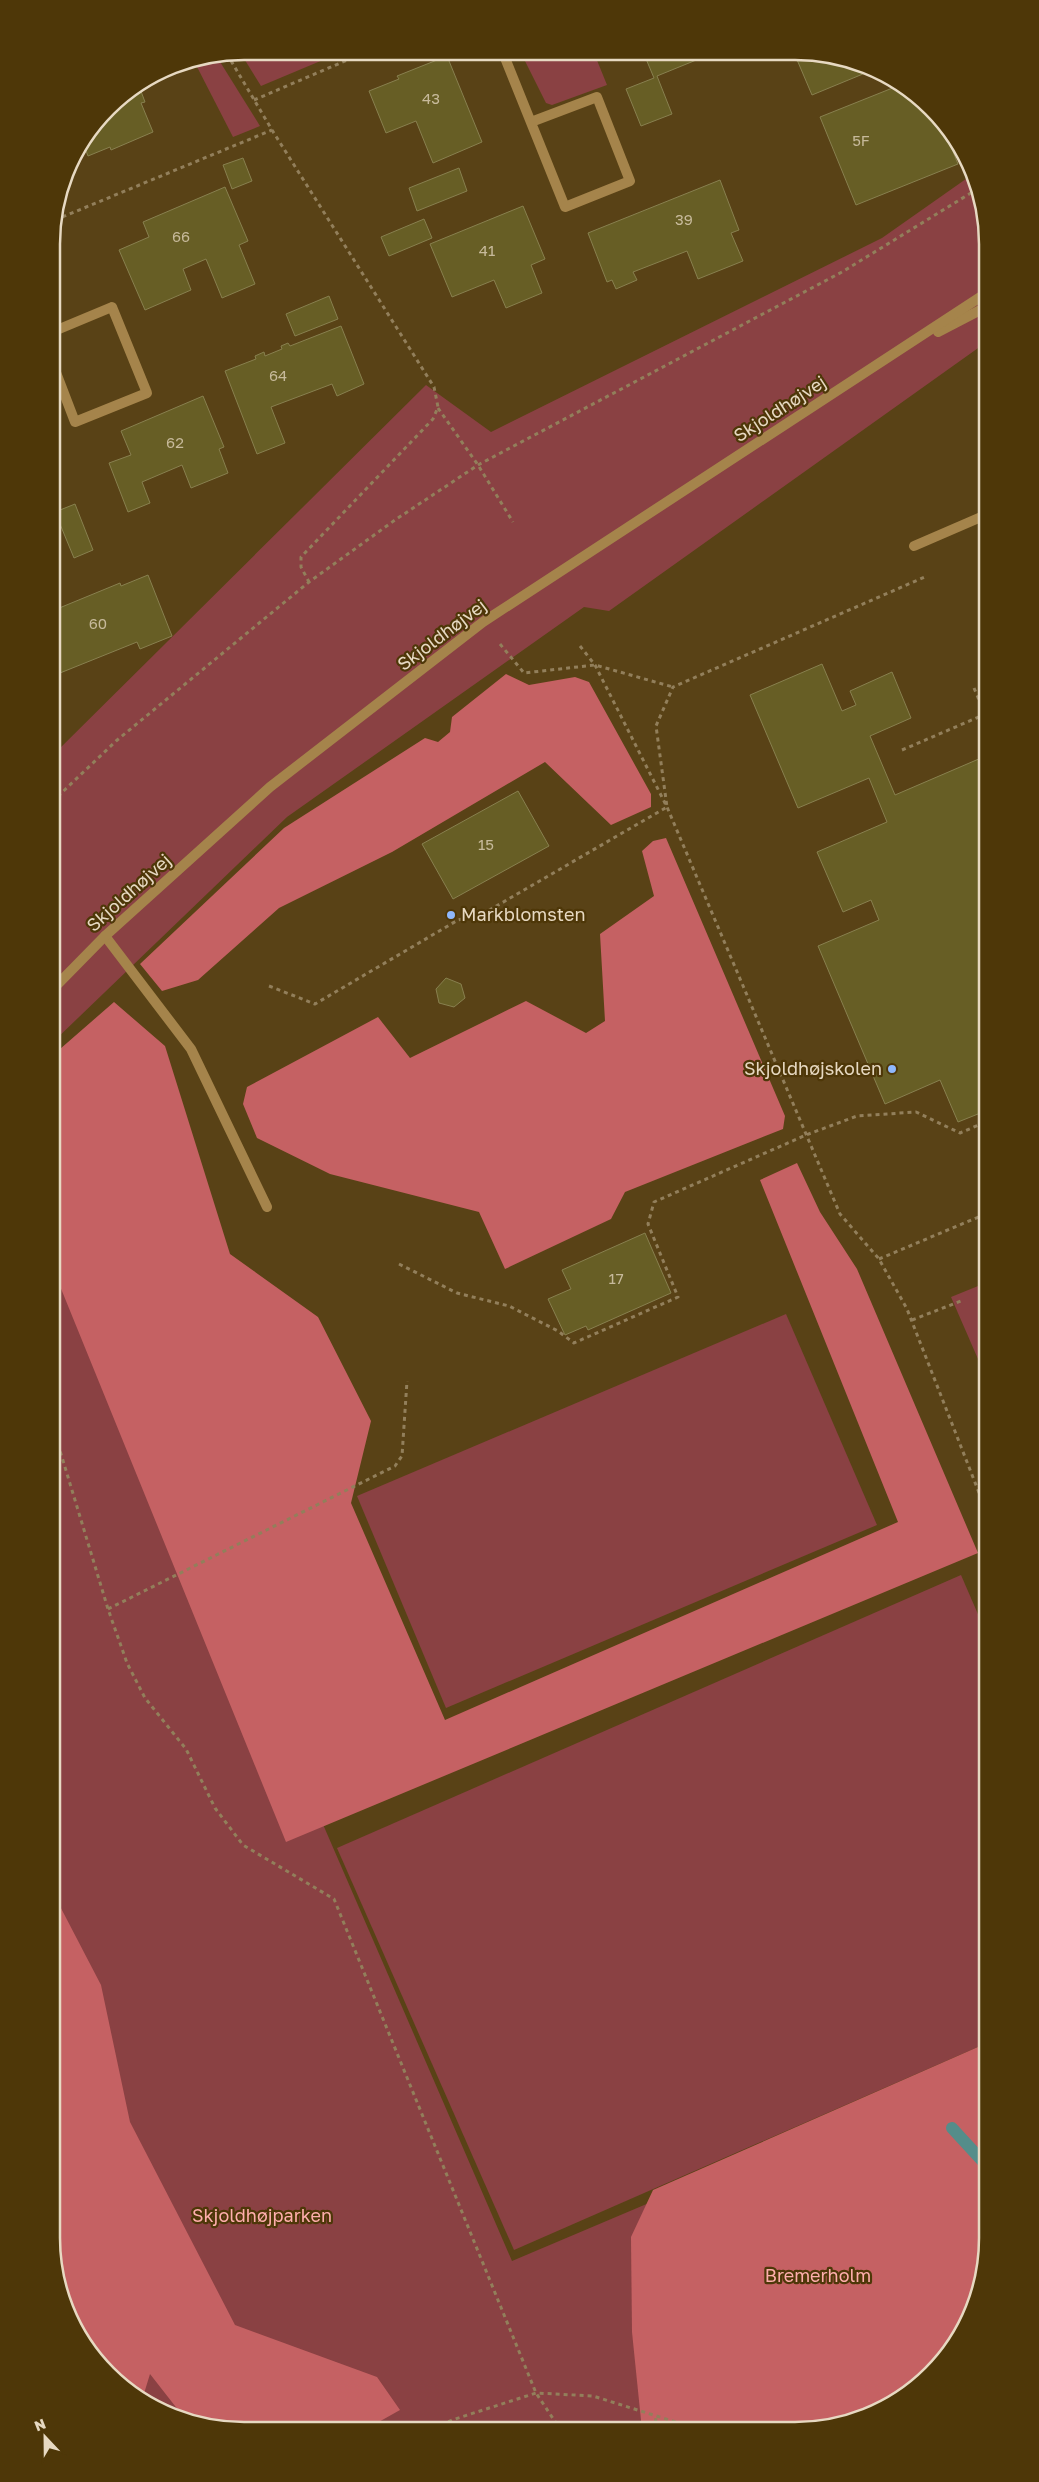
<svg xmlns="http://www.w3.org/2000/svg" width="1039" height="2482" font-family="'Golos Text',sans-serif">
	<style>
		.green { fill: #8a4143 }
		.forest { fill: #c56163 }
		.lines { fill: none; stroke-linecap: round; stroke-linejoin: round }
		.stream { stroke: #558d8a; stroke-width: 12 }
		.building { fill: #675e25; stroke: #88804f }
		.path { stroke: #927f5b; stroke-width: 3; stroke-dasharray: 4 4; stroke-linecap: butt }
		.service { stroke: #a5844b; stroke-width: 10 }
		.minor { stroke: #a5844b; stroke-width: 10 }
		.tertiary { stroke: #a5844b; stroke-width: 10 }
		.poi-dot { fill: #8fb8fd; stroke: #4e3708; stroke-width: 2 }
		.labels { text-anchor: middle; stroke-width: 4.5; stroke-linejoin: round; paint-order: stroke }
		.number-label { font-size: 15px; fill: #c7ba9b }
		.street-label { font-size: 18px; fill: #e7d9c2; stroke: #4e3708 }
		.poi-label { font-size: 18px; fill: #e7d9c2; stroke: #4e3708; text-anchor: start }
		.park-label { font-size: 18px; fill: #ffaead; stroke: #4e3708 }
		.rim { fill: none; stroke: #e7d9c2; stroke-width: 2.5 }
	</style>
	<rect width="100%" height="100%" fill="#594216"/>
	<g class="green">
		<polygon points="244,51 342,52 261,86 240,52"/>
		<polygon points="521,53 594,53 607,85 552,105 546,103"/>
		<polygon points="217,57 260,126 233,137 194,61"/>
		<path d="M973,174C994,226 988,286 988,341L609,611L584,607L287,817L52,1043V756L426,385L491,432L882,238Z"/>
		<polygon points="51,1196 512,2261 987,2060 987,2250 977,2300 948,2356 902,2398 845,2424 795,2431 207,2427 158,2411 117,2383 77,2335 58,2288 51,2238"/>
		<polygon points="988,1282 988,1382 951,1297"/>
		<polygon points="786,1314 877,1525 446,1708 357,1496"/>
		<polygon points="961,1575 987,1635 987,2043 514,2250 337,1848"/>
	</g>
	<g class="forest">
		<polygon points="506,674 529,685 575,677 589,682 651,794 651,807 611,825 545,762 392,852 279,908 198,980 162,991 140,964 284,828 425,738 438,742 450,732 452,717"/>
		<polygon points="666,838 785,1116 783,1129 625,1192 611,1219 505,1269 479,1212 330,1174 257,1138 243,1104 247,1087 378,1017 410,1058 526,1001 586,1033 605,1021 600,934 654,896 642,851 653,841"/>
		<polygon points="114,1002 165,1046 230,1254 318,1317 371,1421 351,1503 445,1720 898,1522 760,1180 797,1163 820,1212 857,1269 978,1553 286,1842 51,1264 52,1056"/>
		<polygon points="51,1889 101,1985 130,2122 235,2325 377,2377 400,2410 368,2428 207,2427 186,2420 150,2374 142,2400 117,2383 77,2335 58,2288 51,2238"/>
		<polygon points="987,2043 987,2251 977,2300 948,2356 902,2398 845,2424 795,2431 642,2430 632,2332 631,2237 653,2190"/>
	</g>
	<g class="lines">
		<polyline class="stream" points="952,2128 987,2166"/>
	</g>
	<g class="building">
		<polygon points="644,54 711,54 657,76 672,114 641,126 626,89 654,78"/>
		<polygon points="795,55 832,55 875,69 812,95"/>
		<polygon points="447,56 482,142 433,163 416,121 386,133 369,91 399,79 397,76"/>
		<polygon points="900,85 931,107 940,119 958,164 856,205 820,117"/>
		<polygon points="139,86 145,102 141,103 153,132 111,150 110,147 88,156 83,143 117,99"/>
		<polygon points="243,158 252,181 232,189 223,165"/>
		<polygon points="459,168 467,191 417,211 409,188"/>
		<polygon points="720,180 739,230 731,233 743,261 698,279 687,251 633,272 637,280 616,289 612,280 607,282 588,233"/>
		<polygon points="225,187 248,241 239,245 255,284 222,298 206,259 183,269 191,290 145,310 119,250 149,237 143,222"/>
		<polygon points="523,206 545,259 531,265 542,293 506,308 494,280 452,297 430,244"/>
		<polygon points="424,219 432,238 389,256 381,237"/>
		<polygon points="329,296 338,319 295,336 286,314"/>
		<polygon points="341,326 364,384 337,396 332,384 271,407 285,443 257,454 225,371 256,359 255,356 264,352 265,356 282,349 281,346 288,343 290,346"/>
		<polygon points="203,396 224,447 219,449 228,473 191,488 182,465 142,482 150,503 128,512 109,463 131,455 121,431"/>
		<polygon points="75,504 93,550 74,558 55,512"/>
		<polygon points="148,575 172,636 140,649 137,642 55,675 52,666 52,611 120,583 121,586"/>
		<polygon points="822,664 842,711 856,705 850,691 892,672 911,718 870,736 895,795 988,755 988,1110 958,1122 940,1080 885,1104 818,946 879,920 871,900 843,912 817,852 887,822 869,778 798,808 750,695"/>
		<polygon points="518,791 549,846 453,899 422,844"/>
		<polygon points="446,978 461,984 465,998 454,1007 439,1003 436,989"/>
		<polygon points="645,1233 671,1293 588,1330 586,1326 565,1335 548,1299 571,1289 562,1270"/>
	</g>
	<g class="lines">
		<g class="path">
			<polyline points="227,54 272,130 434,387 438,407 433,419 301,557 301,567 309,582"/>
			<polyline points="254,100 366,52"/>
			<polyline points="55,220 272,130"/>
			<polyline points="438,408 478,465 513,522"/>
			<polyline points="500,644 524,673 595,665 673,687"/>
			<polyline points="580,646 595,665 667,807 840,1214 879,1259 907,1309 987,1513"/>
			<polyline points="974,688 985,714"/>
			<polyline points="902,750 988,713"/>
			<polyline points="52,802 116,741 309,582 395,520 478,465 842,272 979,188"/>
			<polyline points="269,986 315,1004 458,920 481,915 667,807 656,726 673,687 927,576"/>
			<polyline points="879,1259 988,1213"/>
			<polyline points="399,1264 457,1293 509,1306 558,1331 574,1343 678,1297 648,1224 654,1202 806,1135 857,1116 916,1112 960,1133 988,1121"/>
			<polyline points="912,1320 961,1301"/>
			<polyline points="51,1421 108,1609 127,1663 145,1698 186,1749 215,1808 243,1845 334,1899 536,2393 560,2429"/>
			<polyline points="108,1609 395,1466 402,1456 407,1381"/>
			<polyline points="434,2429 452,2420 536,2393 593,2396 682,2424 779,2430 849,2422"/>
			<polyline points="655,2430 656,2416"/>
		</g>
		<g class="service">
			<polyline points="914,546 988,514"/>
			<polyline points="105,936 191,1049 267,1207"/>
		</g>
		<g class="minor">
			<polyline points="503,53 565,207 630,181 597,97 531,122"/>
			<polyline points="52,362 75,422 147,393 112,307 52,332"/>
		</g>
		<g class="tertiary">
			<polyline points="938,332 988,306"/>
			<polyline points="52,990 105,936 270,787 483,622 988,292"/>
		</g>
	</g>
	<g class="poi-dot">
		<circle cx="451" cy="915" r="5"/>
		<circle cx="892" cy="1069" r="5"/>
	</g>
	<g class="labels">
		<g class="number-label">
			<text x="431" y="104">43</text>
			<text x="861" y="146">5F</text>
			<text x="684" y="225">39</text>
			<text x="181" y="242">66</text>
			<text x="487" y="256">41</text>
			<text x="278" y="381">64</text>
			<text x="175" y="448">62</text>
			<text x="98" y="629">60</text>
			<text x="486" y="850">15</text>
			<text x="616" y="1284">17</text>
		</g>
		<g class="street-label">
			<text transform="translate(780 409) rotate(-33)" y="6">Skjoldhøjvej</text>
			<text transform="translate(442 635) rotate(-37)" y="6">Skjoldhøjvej</text>
			<text transform="translate(129 893) rotate(-42)" y="6">Skjoldhøjvej</text>
		</g>
		<g class="poi-label">
			<text x="461" y="921">Markblomsten</text>
			<text x="882" y="1075" text-anchor="end">Skjoldhøjskolen</text>
		</g>
		<g class="park-label">
			<text x="262" y="2222">Skjoldhøjparken</text>
			<text x="818" y="2282">Bremerholm</text>
		</g>
	</g>
	<path d="M0 0H1039V2482H0ZM244 60H795A184 184 0 0 1 979 244V2238A184 184 0 0 1 795 2422H244A184 184 0 0 1 60 2238V244A184 184 0 0 1 244 60Z" fill="#4e3708" fill-rule="evenodd"/>
	<path class="rim" d="M244 60H795A184 184 0 0 1 979 244V2238A184 184 0 0 1 795 2422H244A184 184 0 0 1 60 2238V244A184 184 0 0 1 244 60Z"/>
	<g transform="translate(45 2437) rotate(338)" stroke="#4e3708" stroke-width="4" paint-order="stroke">
	<path d="M0-4L9 19L0 12L-9 19Z" fill="#e7d9c2"/>
	<text y="-8" font-size="14" font-weight="bold" text-anchor="middle" fill="#e7d9c2">N</text>
	</g>
</svg>
